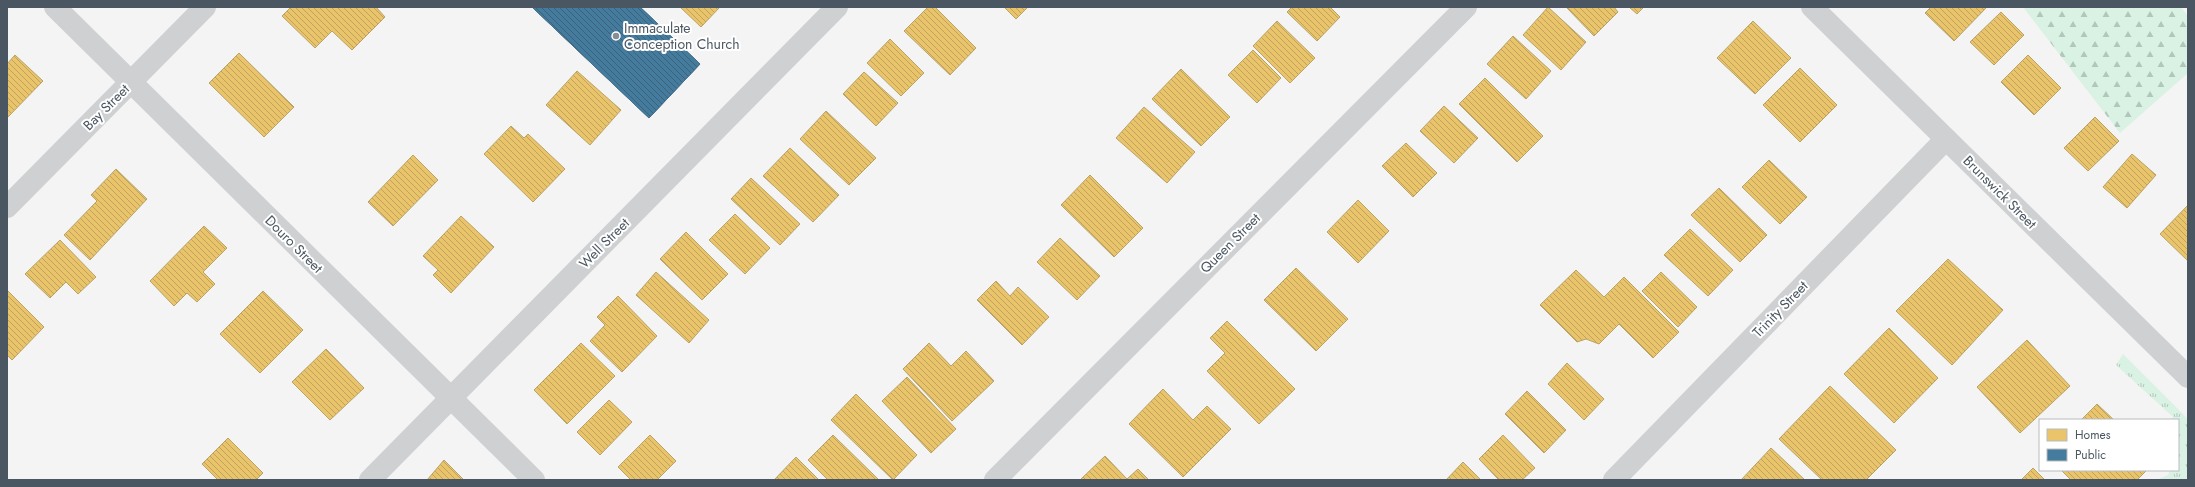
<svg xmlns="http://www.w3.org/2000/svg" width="2195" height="487" font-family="Jost,sans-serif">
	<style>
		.grass { fill: url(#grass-tufts) }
		.forest { fill: url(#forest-firs) }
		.homes { fill: url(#homes-back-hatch); stroke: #b9a367 }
		.public { fill: url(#public-back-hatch); stroke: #46708b }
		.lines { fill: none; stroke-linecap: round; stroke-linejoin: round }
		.minor { stroke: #ced0d2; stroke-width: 22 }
		.tertiary { stroke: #ced0d2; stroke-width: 22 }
		.poi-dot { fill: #868d94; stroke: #fff; stroke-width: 1.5 }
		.labels { text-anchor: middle; stroke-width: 4; stroke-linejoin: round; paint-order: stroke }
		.poi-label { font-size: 14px; fill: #4a5661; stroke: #fff; text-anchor: start }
		.street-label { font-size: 14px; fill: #4a5661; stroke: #fff }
	</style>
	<defs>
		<pattern id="grass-tufts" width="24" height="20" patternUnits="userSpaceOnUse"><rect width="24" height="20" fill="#d9f2e3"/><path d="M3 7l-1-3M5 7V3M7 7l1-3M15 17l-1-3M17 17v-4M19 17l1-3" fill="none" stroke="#b2c7bb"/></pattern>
		<pattern id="forest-firs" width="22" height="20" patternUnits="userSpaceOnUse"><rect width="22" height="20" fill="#d9f2e3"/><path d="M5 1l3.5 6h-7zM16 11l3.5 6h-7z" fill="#b2c7bb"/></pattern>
		<pattern id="homes-back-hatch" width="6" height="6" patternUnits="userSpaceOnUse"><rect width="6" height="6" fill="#e9c46a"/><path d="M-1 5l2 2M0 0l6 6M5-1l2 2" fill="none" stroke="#bfa25b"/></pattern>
		<pattern id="public-back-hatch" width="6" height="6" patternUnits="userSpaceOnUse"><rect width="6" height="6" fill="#457b9d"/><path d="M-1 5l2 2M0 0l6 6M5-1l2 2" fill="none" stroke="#39637d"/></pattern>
	</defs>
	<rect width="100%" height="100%" fill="#f4f4f4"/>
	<polygon class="grass" points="2123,354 2188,419 2188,480 2156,480 2168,475 2170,470 2178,470 2178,420 2170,420 2173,417 2116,365"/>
	<polygon class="forest" points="2023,7 2181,7 2188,16 2188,73 2120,133"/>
	<g class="homes">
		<polygon points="291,7 376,7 385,17 352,50 332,31 315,48 282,16"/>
		<polygon points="680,7 720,7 701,27"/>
		<polygon points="928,7 935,7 976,48 950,75 904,31"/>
		<polygon points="1004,7 1028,7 1016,19"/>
		<polygon points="1292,7 1330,7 1340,17 1317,41 1287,12"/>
		<polygon points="1548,7 1586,42 1561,70 1523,35"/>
		<polygon points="1566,7 1614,7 1618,12 1594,36"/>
		<polygon points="1629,7 1644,7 1637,14"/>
		<polygon points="1931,7 1987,7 1954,41 1925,13"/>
		<polygon points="2001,12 2024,35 1994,65 1970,42"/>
		<polygon points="1277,21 1315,58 1290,83 1253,46"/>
		<polygon points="1753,21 1791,58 1755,94 1717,58"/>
		<polygon points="1513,36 1551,71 1526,99 1487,64"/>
		<polygon points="890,39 924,73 901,96 867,63"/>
		<polygon points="1253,50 1281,78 1257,103 1228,75"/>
		<polygon points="239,53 294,107 264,137 209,83"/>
		<polygon points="15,55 43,81 7,118 7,64"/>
		<polygon points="2028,55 2061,88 2034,115 2001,82"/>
		<polygon points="1800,68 1837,105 1800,142 1763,105"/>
		<polygon points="1181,69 1230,117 1201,146 1152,99"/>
		<polygon points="577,71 621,110 590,145 546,105"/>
		<polygon points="864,72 898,103 876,126 843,94"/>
		<polygon points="1485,78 1543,136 1517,162 1459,104"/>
		<polygon points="1444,106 1478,138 1454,163 1420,131"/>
		<polygon points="1144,107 1195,152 1167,183 1116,138"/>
		<polygon points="826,111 876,158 849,185 800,139"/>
		<polygon points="2095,117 2119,141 2088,171 2064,148"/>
		<polygon points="511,126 524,138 528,134 565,169 533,202 484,154"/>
		<polygon points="1406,143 1437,173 1413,197 1382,166"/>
		<polygon points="790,148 839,195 813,222 763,176"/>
		<polygon points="2132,154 2156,175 2127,208 2103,187"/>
		<polygon points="413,155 438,180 393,226 368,202"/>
		<polygon points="1769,160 1807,197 1780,224 1742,187"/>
		<polygon points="116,169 147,199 90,260 64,235 97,201 91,195"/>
		<polygon points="1090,175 1143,228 1114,257 1061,205"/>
		<polygon points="751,178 800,224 780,245 731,199"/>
		<polygon points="1719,188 1767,235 1740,262 1691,215"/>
		<polygon points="1358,200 1389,231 1358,263 1327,232"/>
		<polygon points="2188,205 2188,261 2160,234"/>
		<polygon points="735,214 770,248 745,274 709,240"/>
		<polygon points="461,216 494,247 451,293 433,275 438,270 423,256"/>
		<polygon points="204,226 227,248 203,272 215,284 197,302 187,293 174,306 150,281"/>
		<polygon points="1690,229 1733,270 1708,296 1664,255"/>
		<polygon points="686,232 728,274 702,300 660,259"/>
		<polygon points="1060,238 1100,276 1077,300 1037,262"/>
		<polygon points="60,240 96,277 78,294 66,282 50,298 25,274"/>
		<polygon points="1948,259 2003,310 1952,365 1896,311"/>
		<polygon points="1296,268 1348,319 1316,351 1264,300"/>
		<polygon points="1576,270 1604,297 1624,277 1679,332 1653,358 1619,324 1599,344 1586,339 1577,342 1540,305"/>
		<polygon points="656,272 709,320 689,343 636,295"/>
		<polygon points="1661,272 1697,307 1678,327 1642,291"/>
		<polygon points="996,281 1010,296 1018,287 1049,317 1022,345 977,300"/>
		<polygon points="7,290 44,327 12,360 7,355"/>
		<polygon points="263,291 303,330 260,373 220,334"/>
		<polygon points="618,296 657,336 622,372 590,341 605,325 597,317"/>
		<polygon points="1227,321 1295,389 1259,424 1207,371 1225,353 1210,338"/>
		<polygon points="1889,328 1938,378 1894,423 1844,374"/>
		<polygon points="2027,340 2070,386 2020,433 1977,387"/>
		<polygon points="581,343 615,376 567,424 534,390"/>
		<polygon points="929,343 951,366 966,351 994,381 952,421 903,369"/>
		<polygon points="326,349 364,388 330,420 292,382"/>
		<polygon points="1567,363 1604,399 1584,420 1548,384"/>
		<polygon points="907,377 956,429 931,453 882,401"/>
		<polygon points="1830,386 1896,450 1866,480 1822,480 1779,439"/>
		<polygon points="1163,389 1193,420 1207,406 1231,429 1183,477 1129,424"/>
		<polygon points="1527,391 1566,430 1544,453 1505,414"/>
		<polygon points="856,394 917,455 893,480 831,420"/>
		<polygon points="609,400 632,422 600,455 577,432"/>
		<polygon points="2097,404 2114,420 2081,420"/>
		<polygon points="650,435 676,461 657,480 631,480 618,467"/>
		<polygon points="833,435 879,480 828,480 808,460"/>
		<polygon points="1503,435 1535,468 1522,480 1499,480 1479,459"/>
		<polygon points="228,438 263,473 256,480 218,480 202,464"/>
		<polygon points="1771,448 1805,480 1741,480"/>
		<polygon points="1105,456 1127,479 1138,469 1149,480 1080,480"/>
		<polygon points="796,457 819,480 774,480"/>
		<polygon points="444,460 464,480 427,480"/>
		<polygon points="1463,462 1481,480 1446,480"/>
		<polygon points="2033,468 2045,480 2021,480"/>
		<polygon points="2061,470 2147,470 2137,480 2071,480"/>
	</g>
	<g class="public">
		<polygon points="532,7 640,7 700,64 649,118"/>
		<polygon points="532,7 640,7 700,64 649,118"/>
	</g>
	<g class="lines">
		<g class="minor">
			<polyline points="1812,7 2188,377"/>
			<polyline points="7,207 205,7"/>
			<polyline points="370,480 837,7"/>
			<polyline points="995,480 1466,7"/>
			<polyline points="1614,480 1946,139"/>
		</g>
		<polyline class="tertiary" points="55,7 534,480"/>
	</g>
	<circle class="poi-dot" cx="616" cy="36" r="4"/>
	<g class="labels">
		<g class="poi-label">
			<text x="624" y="33">Immaculate<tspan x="624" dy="16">Conception Church</tspan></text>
		</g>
		<g class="street-label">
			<text transform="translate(106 107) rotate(-45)" y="5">Bay Street</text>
			<text transform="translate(2000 192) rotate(45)" y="5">Brunswick Street</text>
			<text transform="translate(604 243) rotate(-45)" y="5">Well Street</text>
			<text transform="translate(1230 243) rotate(-45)" y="5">Queen Street</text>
			<text transform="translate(294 244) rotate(45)" y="5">Douro Street</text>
			<text transform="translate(1780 309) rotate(-46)" y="5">Trinity Street</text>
		</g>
	</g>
	<rect width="2195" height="487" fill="none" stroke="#4a5661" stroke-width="16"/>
	<rect x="2039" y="419" width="140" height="52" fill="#ffffff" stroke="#b7bbc0"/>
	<rect x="2047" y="429" width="20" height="12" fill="#e9c46a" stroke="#b7bbc0"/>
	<text x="2075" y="439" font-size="12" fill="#4a5661">Homes</text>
	<rect x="2047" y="449" width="20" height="12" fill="#457b9d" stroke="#b7bbc0"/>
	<text x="2075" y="459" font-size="12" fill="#4a5661">Public</text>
</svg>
